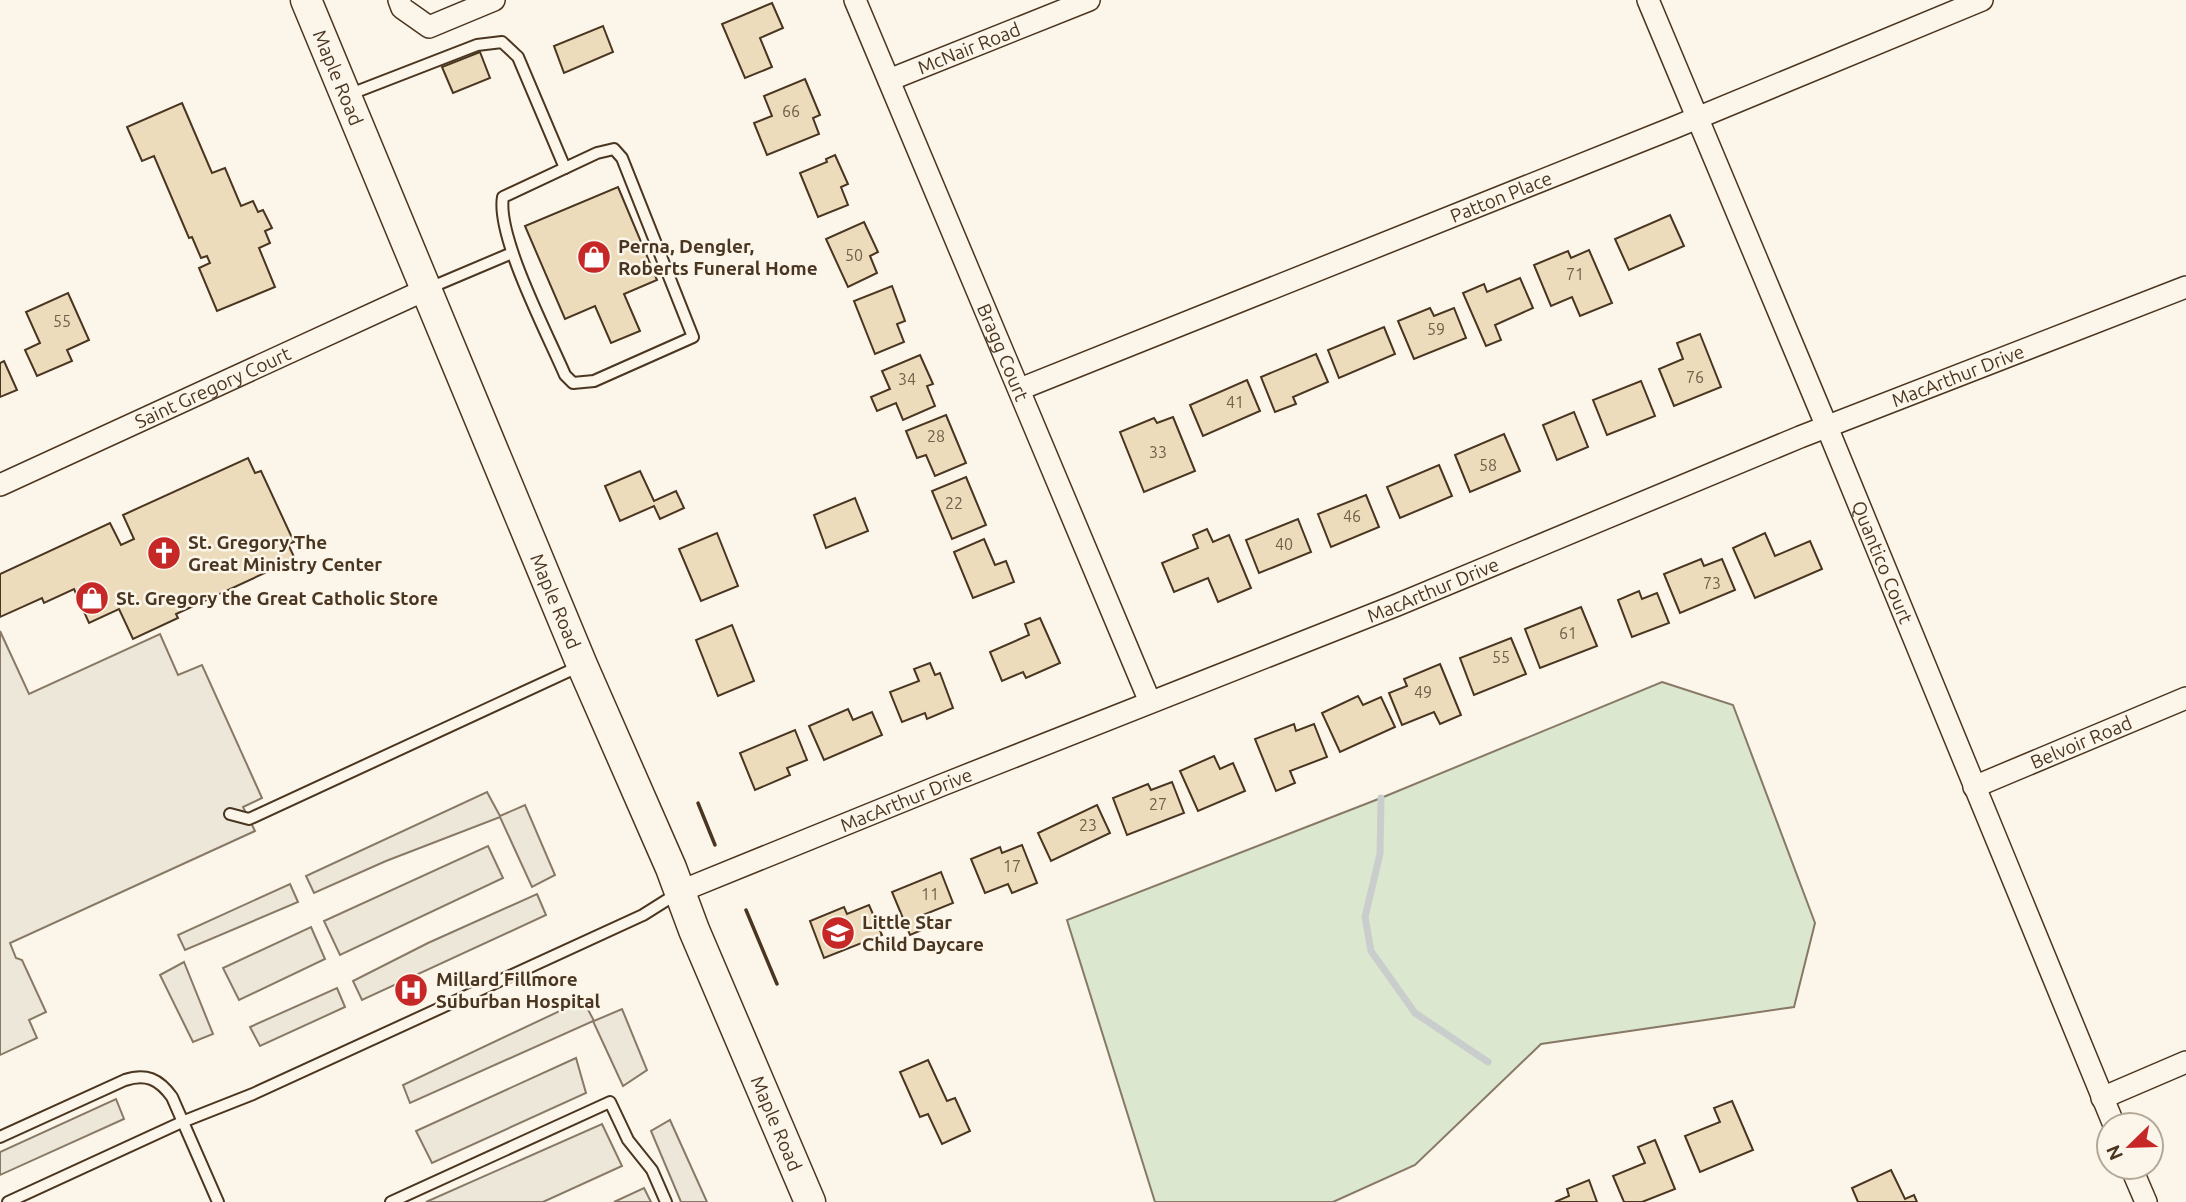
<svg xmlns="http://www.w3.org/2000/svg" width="2186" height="1202" font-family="Ubuntu,sans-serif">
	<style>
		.green { fill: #dce7d0; stroke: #887966; stroke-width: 2 }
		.parking { fill: #ede7d9; stroke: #887966; stroke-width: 2 }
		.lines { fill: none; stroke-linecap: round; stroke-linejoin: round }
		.stream { stroke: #c9cecd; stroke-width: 7 }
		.building { fill: #ecdcbc; stroke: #4a3520; stroke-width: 2 }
		.service-casing { stroke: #4a3520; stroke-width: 14 }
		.minor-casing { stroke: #4a3520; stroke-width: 24 }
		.secondary-casing { stroke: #4a3520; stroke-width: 33 }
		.service { stroke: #fbf6e9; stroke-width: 10 }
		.minor { stroke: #fbf6e9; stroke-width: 21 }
		.secondary { stroke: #fbf6e9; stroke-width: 30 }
		.wall { stroke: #4a3520; stroke-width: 3.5 }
		.labels { text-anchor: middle; stroke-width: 5; stroke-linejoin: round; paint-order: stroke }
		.number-label { font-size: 16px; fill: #725f47 }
		.street-label { font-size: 19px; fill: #4a3520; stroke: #fbf6e9 }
		.poi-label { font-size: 19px; font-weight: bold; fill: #4a3520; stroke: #fbf6e9; text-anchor: start }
	</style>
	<rect width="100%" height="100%" fill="#fbf6e9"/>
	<polygon class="green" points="1662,682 1733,705 1815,923 1794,1007 1541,1044 1415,1165 1333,1202 1155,1202 1067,920 1381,798"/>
	<g class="parking">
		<polygon points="0,631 29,694 160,634 178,675 202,665 262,798 243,807 255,831 10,943 16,958 22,960 46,1012 29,1020 37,1038 0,1055"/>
		<polygon points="487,792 500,816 525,805 555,875 532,887 500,817 386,861 314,893 306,876"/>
		<polygon points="488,846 503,878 340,955 324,921"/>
		<polygon points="290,884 298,902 185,950 178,935"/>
		<polygon points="537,894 546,915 362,1000 353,981 428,943"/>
		<polygon points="311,927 325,959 239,1000 223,968"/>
		<polygon points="184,962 213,1034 193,1042 160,975"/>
		<polygon points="337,988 345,1007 260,1046 250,1027"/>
		<polygon points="583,1000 594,1021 622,1009 647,1070 623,1086 593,1021 410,1103 403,1085"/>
		<polygon points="576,1058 586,1093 432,1163 416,1131"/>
		<polygon points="116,1099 124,1119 0,1175 0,1152"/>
		<polygon points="670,1120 707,1202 681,1202 651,1131"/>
		<polygon points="602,1124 622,1166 543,1202 426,1202"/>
		<polygon points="644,1188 651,1202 614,1202"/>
	</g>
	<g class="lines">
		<polyline class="stream" points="1381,798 1380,854 1365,917 1371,951 1415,1013 1488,1062"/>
	</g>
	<g class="building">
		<polygon points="772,3 783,28 760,38 772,67 745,78 722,24"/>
		<polygon points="603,26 613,52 564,73 554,46"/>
		<polygon points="480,52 490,78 453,93 442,67"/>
		<polygon points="805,79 820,115 813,118 819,134 767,155 754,123 772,116 764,96"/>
		<polygon points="182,103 212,173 225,168 241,206 253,201 258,212 263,210 272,228 265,231 270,243 259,248 275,287 217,311 199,268 210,263 207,256 201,258 192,237 189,238 154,156 142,161 127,127"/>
		<polygon points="835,155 848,184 841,187 848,205 818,217 800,173 827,162 826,159"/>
		<polygon points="618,187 657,280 624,294 640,331 611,343 595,306 565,319 525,226"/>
		<polygon points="1670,215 1684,246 1629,270 1615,239"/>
		<polygon points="864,222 878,252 870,256 877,273 848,287 826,239"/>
		<polygon points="1589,250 1612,303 1580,316 1572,297 1551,306 1534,265 1568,251 1571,258"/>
		<polygon points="1520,278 1533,308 1495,325 1501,340 1486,346 1463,293 1484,284 1487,292"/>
		<polygon points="892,286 905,321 897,324 904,342 875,354 854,301"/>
		<polygon points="68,293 89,340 67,350 72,361 37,376 25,350 40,343 26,312"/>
		<polygon points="1430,308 1434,316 1454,308 1466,338 1414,359 1398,321"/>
		<polygon points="1384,327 1395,354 1339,378 1328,350"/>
		<polygon points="1700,334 1721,387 1674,406 1659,369 1683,359 1677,343"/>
		<polygon points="1316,354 1328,382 1293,397 1296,404 1275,412 1261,377"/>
		<polygon points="920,355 933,384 927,386 935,406 903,420 896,403 877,411 871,397 890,389 882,371"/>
		<polygon points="4,361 17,390 0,397 0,363"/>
		<polygon points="1247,380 1260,411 1203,436 1190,405"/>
		<polygon points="1641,381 1655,416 1607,435 1593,400"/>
		<polygon points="1574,412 1588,447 1557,460 1543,425"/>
		<polygon points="946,415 966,463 935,476 926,455 917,458 906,431"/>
		<polygon points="1173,417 1195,471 1144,492 1120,432 1154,418 1157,423"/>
		<polygon points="1504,434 1520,471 1470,492 1455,455"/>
		<polygon points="248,458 255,473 261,471 294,542 288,544 295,559 176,614 178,618 133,639 119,609 89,623 74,589 44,603 42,598 0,617 0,574 110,523 121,545 134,539 123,515"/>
		<polygon points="1439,465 1452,496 1400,518 1387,487"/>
		<polygon points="640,471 654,501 676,491 684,508 660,519 654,506 620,521 605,486"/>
		<polygon points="966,477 986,525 952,539 932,491"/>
		<polygon points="1366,495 1379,527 1331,547 1318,514"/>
		<polygon points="855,498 868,531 826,548 814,515"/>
		<polygon points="1298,519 1311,552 1259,573 1246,540"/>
		<polygon points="1207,529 1213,542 1229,535 1251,588 1218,602 1208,578 1174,592 1162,563 1198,548 1193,535"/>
		<polygon points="717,533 738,586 701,601 679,549"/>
		<polygon points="1765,533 1775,556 1810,541 1822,569 1755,598 1733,548"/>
		<polygon points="984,539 995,565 1006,561 1014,582 973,598 954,552"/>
		<polygon points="1701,559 1704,566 1722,559 1735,590 1680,613 1664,574"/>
		<polygon points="1639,591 1642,599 1657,593 1669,623 1632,637 1618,600"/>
		<polygon points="1581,607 1597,646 1540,668 1525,629"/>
		<polygon points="1040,618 1060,663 1026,678 1023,672 1002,681 990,652 1029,635 1025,624"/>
		<polygon points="732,625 754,681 718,696 696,640"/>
		<polygon points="1511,638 1526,674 1474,695 1460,658"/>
		<polygon points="930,663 935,675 940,673 953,708 927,719 925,713 902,722 890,692 919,681 914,669"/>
		<polygon points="1440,664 1461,715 1440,724 1434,712 1402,725 1389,693 1407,686 1404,679"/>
		<polygon points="1358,696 1363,705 1381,697 1395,727 1340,752 1322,713"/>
		<polygon points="848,709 853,720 872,712 882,735 824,760 809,726"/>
		<polygon points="1294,724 1296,731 1314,724 1327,757 1290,771 1295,783 1276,791 1255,739"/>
		<polygon points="795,730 807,760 787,768 790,775 755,790 740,753"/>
		<polygon points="1214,756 1220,769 1233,763 1245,791 1198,811 1180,771"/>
		<polygon points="1172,782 1184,813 1127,835 1113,798 1148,784 1151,790"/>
		<polygon points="1097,805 1110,833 1051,861 1038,833"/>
		<polygon points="1022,845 1037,883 1012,893 1008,884 985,893 971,859 1000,847 1002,853"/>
		<polygon points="941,872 953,903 923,915 929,927 910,935 892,892"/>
		<polygon points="869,905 882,935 824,958 810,921 844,907 847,914"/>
		<polygon points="928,1060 947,1101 955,1098 970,1131 942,1144 928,1114 920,1117 900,1072"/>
		<polygon points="1732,1101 1753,1150 1700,1172 1685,1136 1720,1122 1714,1108"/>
		<polygon points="1655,1140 1675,1189 1642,1202 1624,1202 1613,1176 1645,1163 1638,1147"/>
		<polygon points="1891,1170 1905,1199 1914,1195 1917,1202 1858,1202 1852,1188"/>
		<polygon points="1589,1180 1597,1202 1555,1202 1569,1196 1567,1189"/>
	</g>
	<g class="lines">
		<g class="service-casing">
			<g id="service">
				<polyline points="348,95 477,45 502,42 518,57 565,168"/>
				<path d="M614,149L622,158L693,337L594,381L573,383L565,375C548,335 496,236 503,197L597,153Z"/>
				<polyline points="427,289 512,253"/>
				<polyline points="230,814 249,819 580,666"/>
				<path d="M0,1137L125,1080C146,1073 159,1079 172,1097L218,1202"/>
				<polyline points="8,1202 182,1122 253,1094 643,915 678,893"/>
				<polyline points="391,1202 610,1102 628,1140 652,1170 666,1202"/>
			</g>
		</g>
		<g class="minor-casing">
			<g id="minor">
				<polyline points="399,0 402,8 429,27 494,0"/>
				<path id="s1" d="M855,0L1150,702"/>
				<path id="s2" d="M1648,0L1827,427L2114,1125"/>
				<path id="s3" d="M889,80L1089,0"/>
				<path id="s4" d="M1020,389L1673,128L1982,0"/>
				<path id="s5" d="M0,485L427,289"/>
				<path id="s6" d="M1974,787L2186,698"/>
				<path id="s7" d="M681,891L942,785L1397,605L1800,437L2186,287"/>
				<polyline points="2102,1098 2186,1062"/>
				<polyline points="2131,1167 2146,1202"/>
			</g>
		</g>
		<g class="secondary-casing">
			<g id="secondary">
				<path id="s8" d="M306,0L582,665L671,868L694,930L810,1202"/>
			</g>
		</g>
		<use href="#service" class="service"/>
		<use href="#minor" class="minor"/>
		<use href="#secondary" class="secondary"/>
		<g class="wall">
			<polyline points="698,803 715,845"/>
			<polyline points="746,910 777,984"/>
		</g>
	</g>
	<defs>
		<g id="shop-disc" transform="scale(1.75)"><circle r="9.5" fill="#c62828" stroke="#fbf6e9"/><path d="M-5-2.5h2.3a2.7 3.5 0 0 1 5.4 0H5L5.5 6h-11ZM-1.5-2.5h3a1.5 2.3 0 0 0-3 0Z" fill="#fff"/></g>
		<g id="church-disc" transform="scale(1.75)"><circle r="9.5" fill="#c62828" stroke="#fbf6e9"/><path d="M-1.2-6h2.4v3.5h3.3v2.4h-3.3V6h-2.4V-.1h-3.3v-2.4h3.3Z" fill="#fff"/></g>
		<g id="school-disc" transform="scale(1.75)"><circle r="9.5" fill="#c62828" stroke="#fbf6e9"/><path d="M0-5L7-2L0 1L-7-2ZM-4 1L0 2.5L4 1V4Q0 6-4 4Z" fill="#fff"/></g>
		<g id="hospital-disc" transform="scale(1.75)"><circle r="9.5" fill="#c62828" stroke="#fbf6e9"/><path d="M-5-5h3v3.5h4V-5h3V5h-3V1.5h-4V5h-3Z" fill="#fff"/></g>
	</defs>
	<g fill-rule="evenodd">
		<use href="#shop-disc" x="594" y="257"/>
		<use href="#church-disc" x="164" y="553"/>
		<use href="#shop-disc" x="92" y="598"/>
		<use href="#school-disc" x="838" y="933"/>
		<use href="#hospital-disc" x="411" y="990"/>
	</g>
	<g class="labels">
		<g class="number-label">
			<text x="791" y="117">66</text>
			<text x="854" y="261">50</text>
			<text x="1575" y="280">71</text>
			<text x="62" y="327">55</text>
			<text x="1436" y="335">59</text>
			<text x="1695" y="383">76</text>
			<text x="907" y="385">34</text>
			<text x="1235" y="408">41</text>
			<text x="936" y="442">28</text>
			<text x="1158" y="458">33</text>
			<text x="1488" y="471">58</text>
			<text x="954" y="509">22</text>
			<text x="1352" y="522">46</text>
			<text x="1284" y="550">40</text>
			<text x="1712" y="589">73</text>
			<text x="1568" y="639">61</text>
			<text x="1501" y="663">55</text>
			<text x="1423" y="698">49</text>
			<text x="1158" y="810">27</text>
			<text x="1088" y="831">23</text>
			<text x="1012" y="872">17</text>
			<text x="930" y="900">11</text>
		</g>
		<g class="street-label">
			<text dy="7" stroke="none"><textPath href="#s3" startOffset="86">McNair Road</textPath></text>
			<text dy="7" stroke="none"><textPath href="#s8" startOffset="84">Maple Road</textPath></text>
			<text dy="7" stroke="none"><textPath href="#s4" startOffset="518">Patton Place</textPath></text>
			<text dy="7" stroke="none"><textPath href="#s1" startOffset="382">Bragg Court</textPath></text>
			<text dy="7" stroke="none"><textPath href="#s7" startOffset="1377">MacArthur Drive</textPath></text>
			<text dy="7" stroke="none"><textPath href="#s5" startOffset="234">Saint Gregory Court</textPath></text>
			<text dy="7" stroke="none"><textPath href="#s2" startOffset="609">Quantico Court</textPath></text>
			<text dy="7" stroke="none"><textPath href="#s7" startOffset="810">MacArthur Drive</textPath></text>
			<text dy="7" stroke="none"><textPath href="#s8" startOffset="651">Maple Road</textPath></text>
			<text dy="7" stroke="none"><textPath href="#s6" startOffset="116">Belvoir Road</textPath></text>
			<text dy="7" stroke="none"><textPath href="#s7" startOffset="243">MacArthur Drive</textPath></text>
			<text dy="7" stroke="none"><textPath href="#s8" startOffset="1218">Maple Road</textPath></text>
		</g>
		<g class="poi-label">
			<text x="618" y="253">Perna, Dengler,<tspan x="618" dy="22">Roberts Funeral Home</tspan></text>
			<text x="188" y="549">St. Gregory The<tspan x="188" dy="22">Great Ministry Center</tspan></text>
			<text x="116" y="605">St. Gregory the Great Catholic Store</text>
			<text x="862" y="929">Little Star<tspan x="862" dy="22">Child Daycare</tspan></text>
			<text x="436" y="986">Millard Fillmore<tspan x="436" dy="22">Suburban Hospital</tspan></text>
		</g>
	</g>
	<g transform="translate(2130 1146) rotate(247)"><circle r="33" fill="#fbf6e9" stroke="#b4a999" stroke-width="2"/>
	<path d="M0-5L12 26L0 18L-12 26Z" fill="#c62828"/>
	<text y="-10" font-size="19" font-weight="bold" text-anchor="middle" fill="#4a3520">N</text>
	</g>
</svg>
